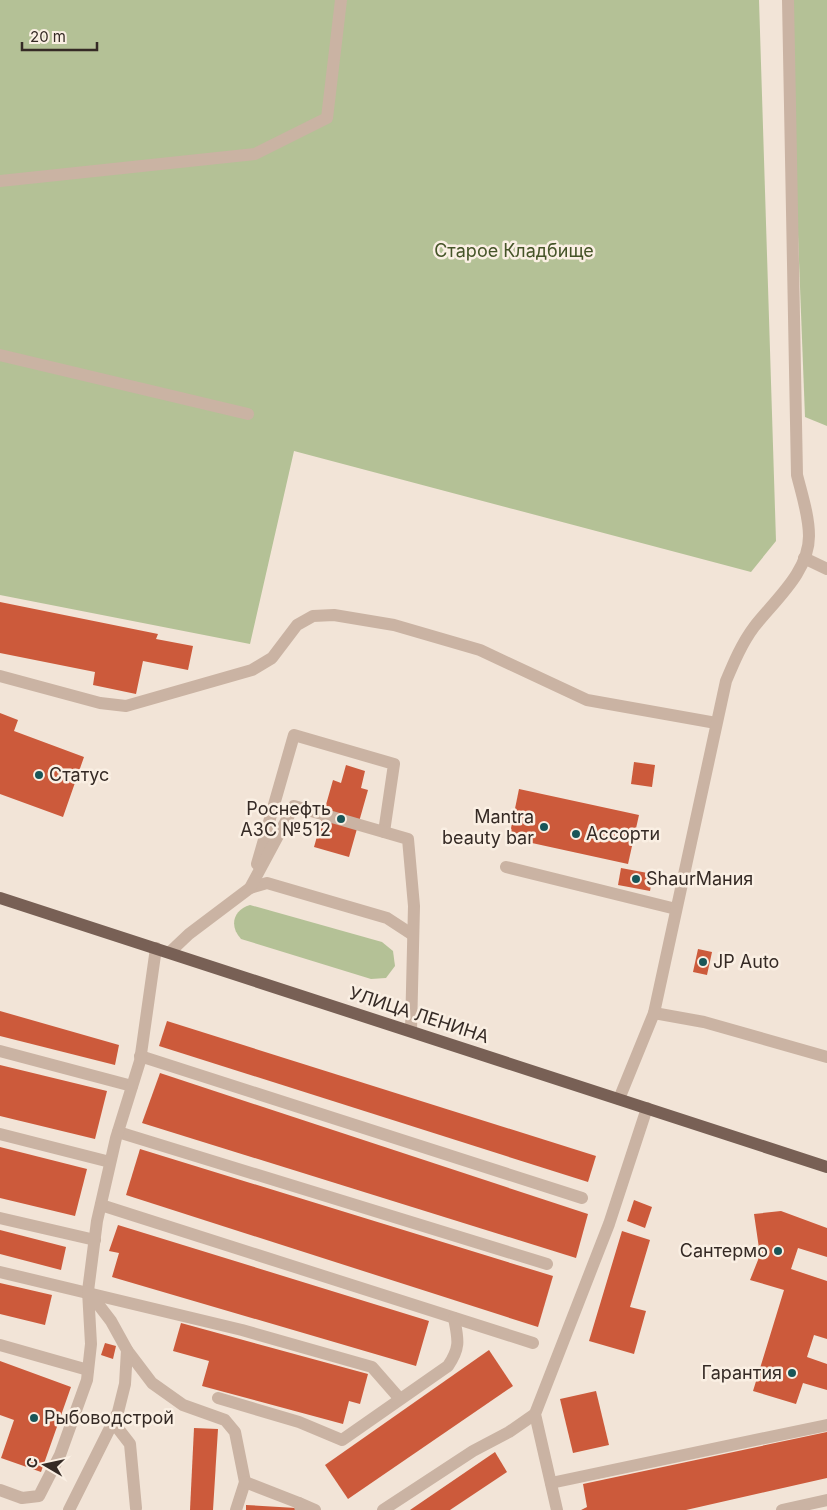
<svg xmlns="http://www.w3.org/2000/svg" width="827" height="1510" font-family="Inter,sans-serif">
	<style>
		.green { fill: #b4c196 }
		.building { fill: #cc5a3b }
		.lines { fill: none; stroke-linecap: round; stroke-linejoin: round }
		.minor { stroke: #cab3a3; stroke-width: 12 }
		.major { stroke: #786055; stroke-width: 12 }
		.poi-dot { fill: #195658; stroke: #faefe3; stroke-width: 2 }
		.labels { text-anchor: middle; stroke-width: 5; stroke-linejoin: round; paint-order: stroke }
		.park-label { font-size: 18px; fill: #455428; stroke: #faefe3 }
		.poi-label { font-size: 18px; fill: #352a25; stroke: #faefe3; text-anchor: start }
		.street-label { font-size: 18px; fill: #352a25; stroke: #faefe3 }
	</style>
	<rect width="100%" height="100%" fill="#f2e4d7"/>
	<g class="green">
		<polygon points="0,0 759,0 776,541 751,572 294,451 250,644 0,595"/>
		<polygon points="789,0 827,0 827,426 805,417"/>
		<path d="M250,905L382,942L393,951L395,966L386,978L371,979L241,939C229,926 233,910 250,905Z"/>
	</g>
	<g class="building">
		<polygon points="0,602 158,634 156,639 193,646 188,670 143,661 136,694 93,685 95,672 0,653"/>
		<polygon points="0,713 18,720 14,731 84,757 63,817 0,794"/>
		<polygon points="634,762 655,765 652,787 631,784"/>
		<polygon points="346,765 365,771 361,788 368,790 349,857 314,847 333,780 341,783"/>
		<polygon points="519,789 639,815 628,864 509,838"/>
		<polygon points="621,868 653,874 650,891 618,885"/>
		<polygon points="698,949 712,952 707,975 693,972"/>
		<polygon points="0,1011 119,1045 115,1065 0,1036"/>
		<polygon points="167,1021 596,1156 588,1182 159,1046"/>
		<polygon points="0,1065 107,1091 95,1139 0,1116"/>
		<polygon points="160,1073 588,1214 576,1258 142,1123"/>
		<polygon points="0,1147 87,1169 75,1216 0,1198"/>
		<polygon points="140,1149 553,1276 538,1327 126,1195"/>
		<polygon points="634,1200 652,1207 645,1228 627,1221"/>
		<polygon points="781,1211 827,1228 827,1257 798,1248 791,1269 827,1281 827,1339 814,1335 807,1357 827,1364 827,1390 803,1383 796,1404 753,1391 784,1290 750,1280 760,1255 754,1214"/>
		<polygon points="118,1225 429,1321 416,1366 112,1277 119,1253 109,1251"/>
		<polygon points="0,1230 66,1247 61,1270 0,1254"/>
		<polygon points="622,1231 650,1240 630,1307 646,1311 634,1354 589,1341"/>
		<polygon points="0,1283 52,1295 45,1325 0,1314"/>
		<polygon points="181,1323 368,1374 360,1404 349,1401 343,1424 202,1386 209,1361 173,1351"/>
		<polygon points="105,1343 116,1346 113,1359 101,1355"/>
		<polygon points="489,1350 513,1386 348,1499 325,1465"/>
		<polygon points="0,1361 71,1387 41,1472 1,1458 14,1420 0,1415"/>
		<polygon points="596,1391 609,1445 573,1453 560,1399"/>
		<polygon points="194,1428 218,1429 213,1510 190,1510"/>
		<polygon points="827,1432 827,1478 686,1510 581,1510 587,1507 583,1484"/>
		<polygon points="495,1452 507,1472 450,1510 410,1510"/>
		<polygon points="246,1505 296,1508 296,1510 246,1510"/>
	</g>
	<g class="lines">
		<g class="minor">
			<polyline points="0,181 255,154 327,118 341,0"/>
			<polyline points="0,355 248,414"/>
			<polyline points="804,558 827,569"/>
			<polyline points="0,676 100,703 126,706 252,670 272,658 297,625 313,616 334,615 394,625 480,650 587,700 716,723"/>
			<polyline points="257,864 294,735 394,764 384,832"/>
			<polyline points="506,867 676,909"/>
			<polyline points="250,888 267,883 387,918 413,935"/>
			<polyline points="170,952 189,934 250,888 294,806 408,839 414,906 411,1031"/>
			<polyline points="654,1013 704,1022 827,1057"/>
			<polyline points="0,1051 132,1086"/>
			<polyline points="140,1056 582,1198"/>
			<path d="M619,1099L654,1013L726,681C734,662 742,643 754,627C775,600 809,572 809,536C809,516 802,495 797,475L788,0"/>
			<polyline points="118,1132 547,1264"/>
			<polyline points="0,1134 110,1162"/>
			<polyline points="101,1205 533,1343"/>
			<polyline points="0,1218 95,1240"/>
			<polyline points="0,1272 242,1330 372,1367 400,1399"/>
			<polyline points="0,1345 88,1370"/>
			<polyline points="127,1350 152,1383 183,1405 225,1420 235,1432 245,1482 236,1510"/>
			<path d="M218,1398L299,1422L342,1440L448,1366C461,1347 458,1339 454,1318"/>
			<polyline points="113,1422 130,1444 136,1508"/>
			<polyline points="245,1482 299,1503 301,1510"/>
			<polyline points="551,1483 827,1425"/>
			<polyline points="0,1490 22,1498 39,1496 60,1455 87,1380 91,1344 88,1291 97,1221 116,1138 140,1061 156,948"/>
			<polyline points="299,1503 315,1510"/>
			<polyline points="69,1510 118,1412 125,1384 127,1350 111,1321 88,1291"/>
			<polyline points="383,1510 473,1451 509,1432 535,1414"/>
			<polyline points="557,1510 535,1414 609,1224 647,1108"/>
			<polyline points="782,1510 827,1500"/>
		</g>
		<polyline class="major" points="0,898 827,1167"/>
	</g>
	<g class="poi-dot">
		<circle cx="39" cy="775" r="5"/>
		<circle cx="341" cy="819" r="5"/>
		<circle cx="544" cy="827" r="5"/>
		<circle cx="576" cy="834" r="5"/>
		<circle cx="636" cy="879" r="5"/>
		<circle cx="703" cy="962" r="5"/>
		<circle cx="778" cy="1251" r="5"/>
		<circle cx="792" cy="1373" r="5"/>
		<circle cx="34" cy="1418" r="5"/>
	</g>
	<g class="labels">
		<g class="park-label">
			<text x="514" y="257">Старое Кладбище</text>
		</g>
		<g class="poi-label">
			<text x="49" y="781">Статус</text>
			<text x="331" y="815" text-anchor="end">Роснефть<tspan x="331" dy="21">АЗС №512</tspan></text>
			<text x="534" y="823" text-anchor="end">Mantra<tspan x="534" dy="21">beauty bar</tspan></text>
			<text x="586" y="840">Ассорти</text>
			<text x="646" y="885">ShaurМания</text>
			<text x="713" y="968">JP Auto</text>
			<text x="768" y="1257" text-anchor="end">Сантермо</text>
			<text x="782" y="1379" text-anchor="end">Гарантия</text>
			<text x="44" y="1424">Рыбоводстрой</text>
		</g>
		<g class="street-label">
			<text transform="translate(419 1015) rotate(18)" y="6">УЛИЦА ЛЕНИНА</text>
		</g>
	</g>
	<g transform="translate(45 1465) rotate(279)" stroke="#faefe3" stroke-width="4" paint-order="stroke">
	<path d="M0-4L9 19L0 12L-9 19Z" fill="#352a25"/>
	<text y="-8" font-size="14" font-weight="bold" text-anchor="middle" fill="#352a25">С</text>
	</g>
	<path d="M22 42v8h75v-8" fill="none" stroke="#352a25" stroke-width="2.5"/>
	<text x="30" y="42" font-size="15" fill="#352a25" stroke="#faefe3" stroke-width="4" paint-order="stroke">20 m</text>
</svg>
